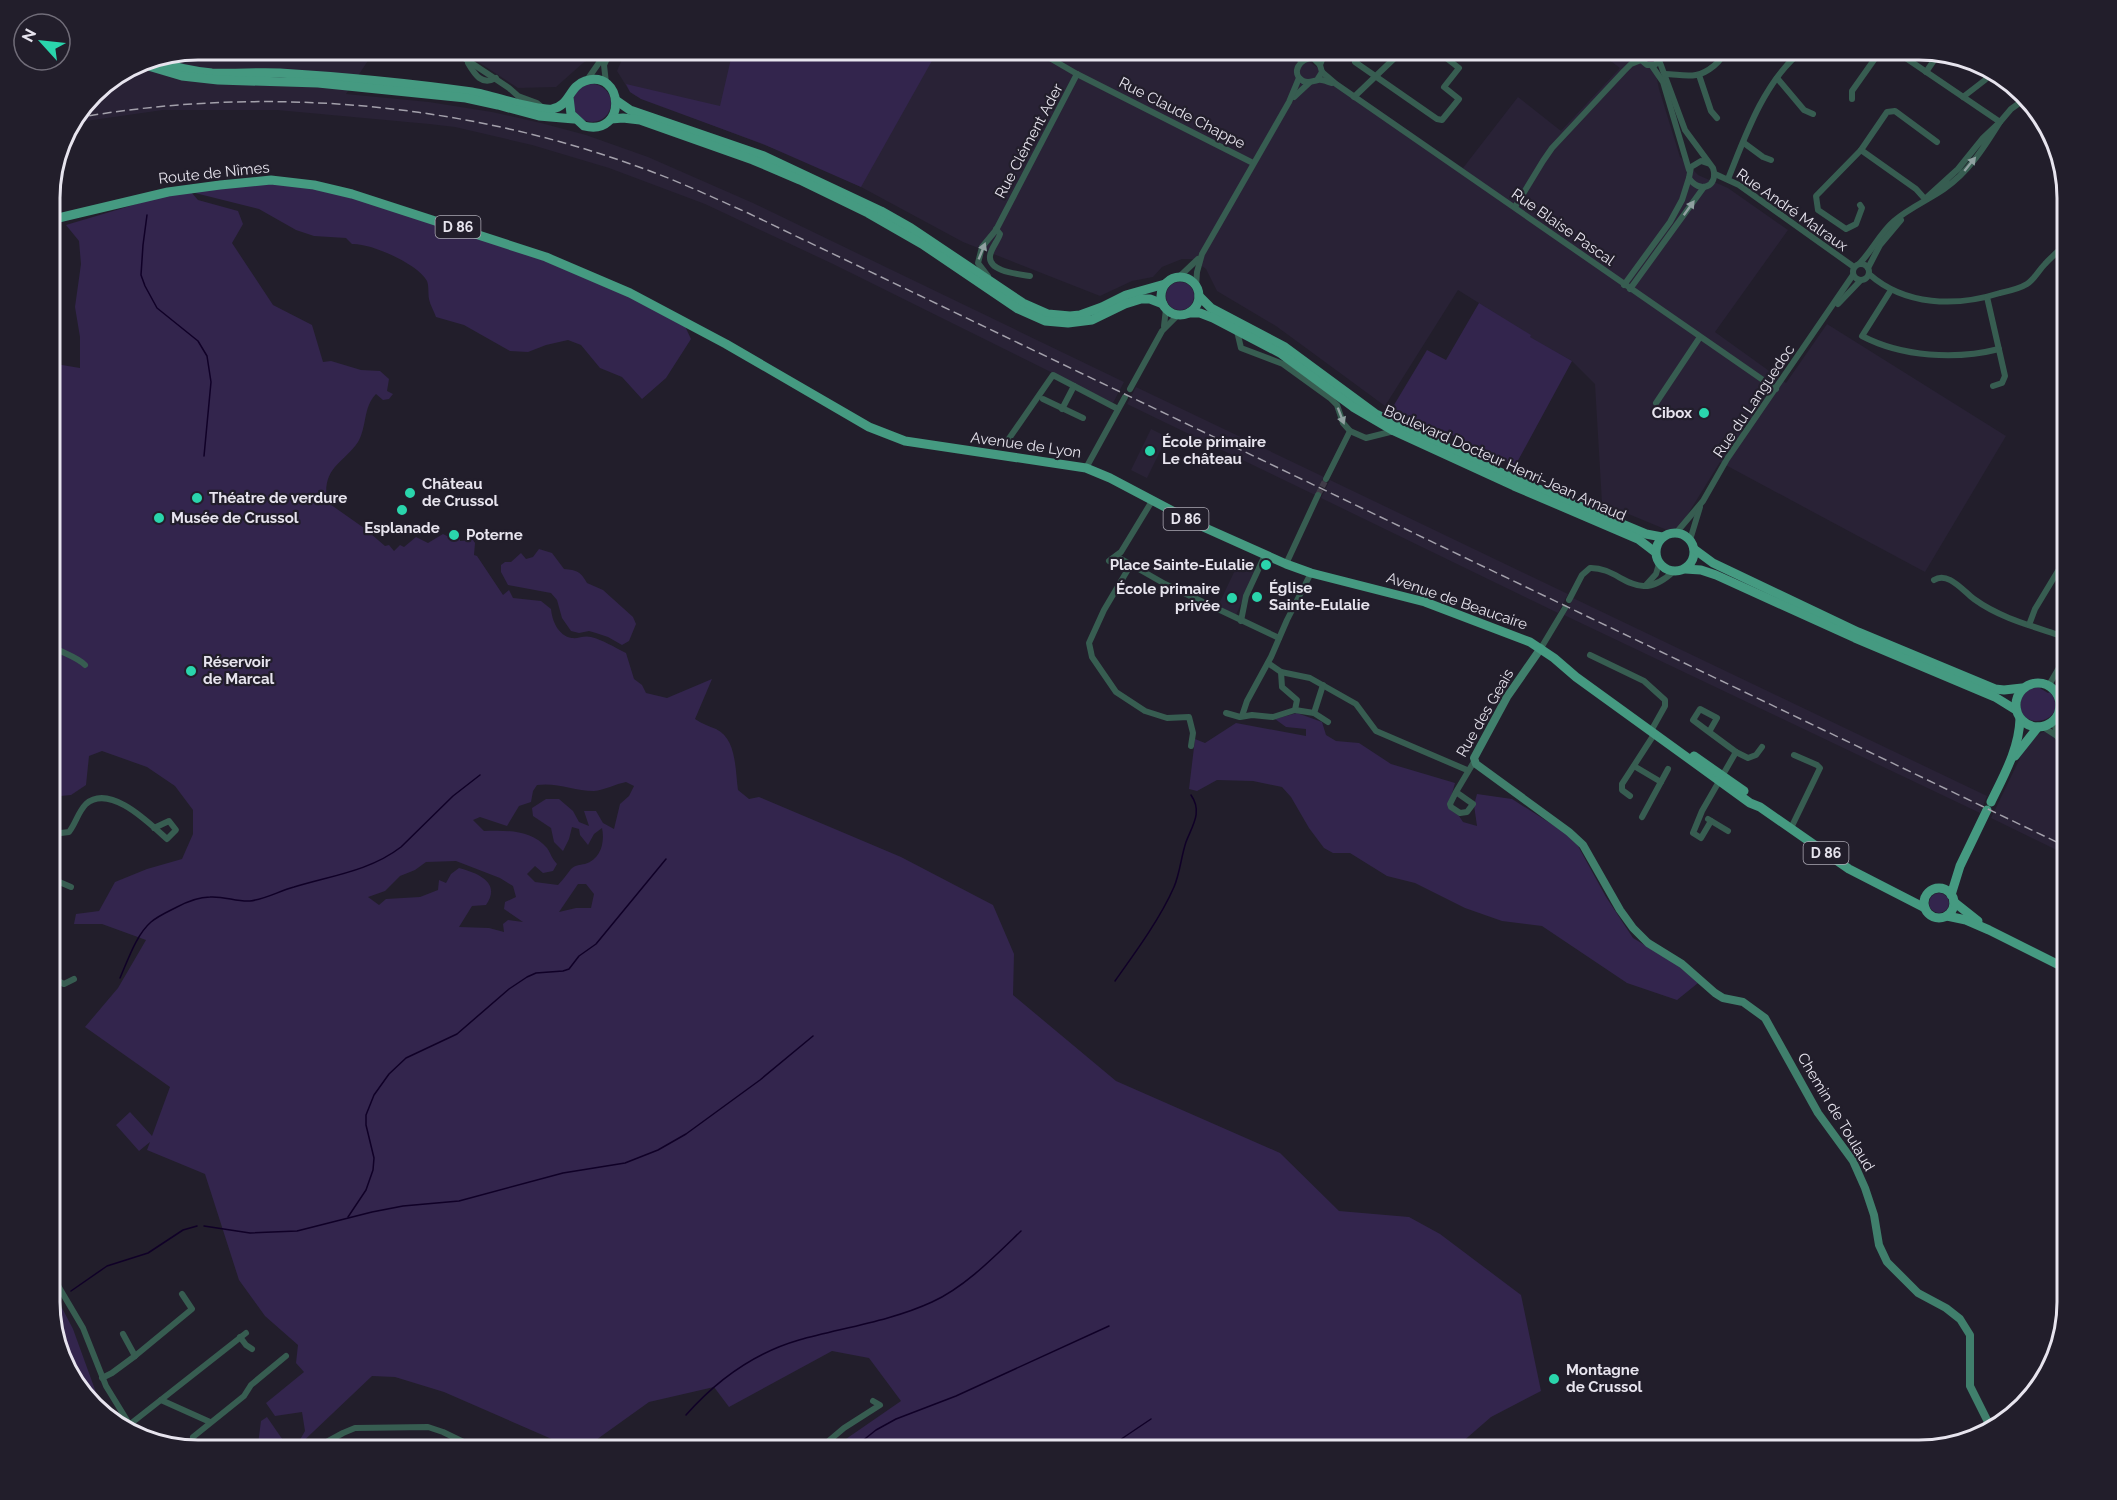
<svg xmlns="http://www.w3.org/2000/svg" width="2117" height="1500" font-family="Raleway,sans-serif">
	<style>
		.built { fill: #292236 }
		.green { fill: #33254d; fill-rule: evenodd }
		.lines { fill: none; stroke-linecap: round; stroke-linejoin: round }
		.stream { stroke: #100027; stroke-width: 1.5 }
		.street-tunnel { stroke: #403c48; stroke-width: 6; stroke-dasharray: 6 3; stroke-linecap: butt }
		.street { stroke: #375d51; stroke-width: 6 }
		.secondary { stroke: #407f6c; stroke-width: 8 }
		.primary { stroke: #459a81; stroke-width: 9 }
		.rail { stroke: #a3a0ab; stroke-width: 1.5; stroke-dasharray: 9 4.5; stroke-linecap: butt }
		.oneway { fill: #8fa0a0 }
		.poi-dot { fill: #2ad5ac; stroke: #221e2b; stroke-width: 2 }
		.labels { text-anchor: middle; stroke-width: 4.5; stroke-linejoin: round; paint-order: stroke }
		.shield { fill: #221e2b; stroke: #aca9b4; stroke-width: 1.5 }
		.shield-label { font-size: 14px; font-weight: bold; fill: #e7e4ee }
		.street-label { font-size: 15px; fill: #e7e4ee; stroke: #221e2b }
		.poi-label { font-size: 15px; font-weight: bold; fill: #e7e4ee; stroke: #221e2b; text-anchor: start }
		.rim { fill: none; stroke: #e7e4ee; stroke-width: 3 }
	</style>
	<rect width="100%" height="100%" fill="#221e2b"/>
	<g class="built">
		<polygon points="198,50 375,50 346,94 429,102 492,112 541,123 586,135 648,157 753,203 1124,382 1113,403 833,264 705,204 609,168 532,145 455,127 429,124 277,110 163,110 72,123 100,87 142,61"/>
		<polygon points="460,50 606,50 583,63 556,87 518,88"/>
		<polygon points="626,50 1292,50 1463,168 1518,97 1561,131 1620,68 1596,50 1651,50 1659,89 1680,157 1698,175 1728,188 1788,230 1715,332 1786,383 1827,324 2006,436 1925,572 1720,462 1680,527 1667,530 1602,503 1595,384 1572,361 1529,337 1530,335 1458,290 1385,406 1276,326 1217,291 1206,269 1192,259 1182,259 1162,267 1153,277 1132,281 1100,296 963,242 861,187 791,155 636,96 630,92 617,71"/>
		<polygon points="1136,387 1324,477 1315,495 1127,404"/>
		<polygon points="1151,429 1167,437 1147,478 1131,470"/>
		<polygon points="1330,480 1568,594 1558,613 1321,498"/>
		<polygon points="1244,562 1257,569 1235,617 1217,608 1237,566 1241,567"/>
		<polygon points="1573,598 1987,796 1980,813 1564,615"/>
		<polygon points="2067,715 2067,855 1991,818 2021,756 2035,736 2043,732 2058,730 2061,721"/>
	</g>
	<g class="green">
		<polygon points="733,50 938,50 861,187 763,144 641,99 630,92 626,84 720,106"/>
		<circle cx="592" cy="103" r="19"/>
		<path d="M271,180L314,185L546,257L683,322L691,339L666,378L642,399L622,377L600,368L581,345L568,340L546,345L528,352L510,351L464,325L436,317C434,311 430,305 429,299C428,293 429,286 427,281C418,264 371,243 352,244L346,238L314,236L296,230L259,209L191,192L198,200L238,211L243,224L232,243L273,305L312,325L323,362L331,361L361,370L380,371L389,379L387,391L393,394L389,399L383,400L376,394C363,407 367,427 358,442C342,465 322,467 327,502L364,528L385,546L389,545L394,551L400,545L404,547L416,537L428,543L443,534L447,536L451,534L460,538V541L473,540L475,543L474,555L477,556L503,595L509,590L513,598L541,601L551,609C552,620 558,636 572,638C578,639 584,635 591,637C603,640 614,647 626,653L634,679L642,685L646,693L667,698L712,679L695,719C702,724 709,726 716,729C737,739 735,770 738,790L749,799L759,797L901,857L993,905L1014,954L1013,995L1116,1081L1280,1153L1339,1211L1409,1217L1440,1234L1521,1295L1541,1391L1491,1417L1453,1450H830L901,1401L869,1358L832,1351L729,1407L714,1387L649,1402L582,1450H577L444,1392L395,1377L372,1376L294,1450H239L258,1444L261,1421L267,1417L287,1446L297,1445L305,1431L302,1412L275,1416L266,1403L304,1372L296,1363L298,1345L265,1316L239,1280L205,1174L147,1150L150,1142L139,1151L116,1125L130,1112L152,1136L170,1087L85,1027L118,988L146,940L102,924H74L76,914L99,911L115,882L147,869L182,859L193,834V810L175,786L147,767L102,751L89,756L86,785L71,795L50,797V363L80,368V337L75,307L81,264L79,241L66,225L187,189ZM626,782L634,786L629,796L620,804L614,829L603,823L596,811H584L589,826L579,822L573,811L559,799H546L532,808L533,816L551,828L554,842L563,851L569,839L572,827L579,829L580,835L588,845L594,834L602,828C605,842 601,859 585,864C579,865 575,865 571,869C567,874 563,880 558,885L535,882L527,874L535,866L543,873L553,871L557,864C551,857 551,854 547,848C532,830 506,830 484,831L473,820L480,817L507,826L519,806L531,802L533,791L537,785C557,782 574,791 594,791C604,790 616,784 626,782ZM456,861L500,878L513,886L516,897L505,902L504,909L523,922L508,920L503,924L504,932L489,928L459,927L472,906L486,905C502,882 477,873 459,868L451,874L446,883L439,880L438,890L420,897L386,899L379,905L368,897L385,891L400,876L415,870L426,862ZM578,884H586L594,894L591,908H576L559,912Z"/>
		<circle cx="1180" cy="296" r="14"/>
		<polygon points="1479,303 1531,335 1530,337 1572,361 1515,466 1444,431 1442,432 1391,410 1427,350 1446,360"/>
		<path d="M539,549L552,553L564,569C577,570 581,572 587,583L603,590L633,617L636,624L629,641L622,645L608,637L596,633L589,631L579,633L571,631L562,618L557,600L551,593L508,585L501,572V565L505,562H511L521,553L526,559L533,557Z"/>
		<path d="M2038,687L2048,693L2050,692C2073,723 2015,734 2021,701C2023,692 2030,688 2038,687Z"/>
		<polygon points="1297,713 1322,722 1326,735 1336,741 1359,743 1391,764 1455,783 1448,808 1459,816 1463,822 1477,826 1474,805 1477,794 1512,799 1564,832 1578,846 1606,897 1633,938 1676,964 1698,983 1677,1000 1627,983 1542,926 1502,921 1465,908 1415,883 1387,876 1350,853 1333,853 1324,848 1309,828 1291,797 1282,787 1253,781 1217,780 1197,791 1189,789 1195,739 1205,743 1236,723 1306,736 1306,729 1286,727 1275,719"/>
		<circle cx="1939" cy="903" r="10"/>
		<polygon points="50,1290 61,1306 73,1329 98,1398 117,1425 108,1420 69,1376 50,1311"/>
	</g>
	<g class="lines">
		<g class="stream">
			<polyline points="147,215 143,245 141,275 145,286 157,308 198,341 207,356 211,382 204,456"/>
			<path d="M120,978C128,960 136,935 151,922C158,916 167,912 175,908C186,902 198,897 210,897C224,896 237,902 250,901C266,899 279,891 294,887C330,876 370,871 401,847L453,796L480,775"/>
			<path d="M1115,981C1135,953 1160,919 1174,887C1180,873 1181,857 1186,842C1192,826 1203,812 1191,795"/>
			<polyline points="348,1217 366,1190 373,1170 374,1158 366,1125 366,1115 374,1095 389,1074 406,1058 457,1034 509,989 527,977 536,973 563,971 569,969 579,956 596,944 666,859"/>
			<polyline points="204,1226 250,1233 297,1231 372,1212 403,1206 459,1201 563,1173 625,1163 658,1150 686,1134 760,1080 813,1036"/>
			<polyline points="71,1291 107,1266 148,1253 183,1230 197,1226"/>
			<path d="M686,1415C716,1381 754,1353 799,1340C842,1328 891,1321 932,1302C965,1287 995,1256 1021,1231"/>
			<polyline points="851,1450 876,1430 896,1419 956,1396 1109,1326"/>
			<polyline points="1105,1450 1151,1419"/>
			<polyline points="1262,1450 1275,1442"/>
		</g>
		<polyline class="street-tunnel" points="1318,495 1326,479"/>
		<g class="street">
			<polyline points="452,50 509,88 518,96 537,103 542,107"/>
			<polyline points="1036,50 1077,74 1253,163"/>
			<polyline points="1276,50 1302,60"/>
			<polyline points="1365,50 1355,62 1437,119 1442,120 1459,99 1444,87 1459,68 1436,50"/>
			<polyline points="1894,50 2000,122 2011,109 2025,99"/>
			<polyline points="1641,60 1647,65 1655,65 1660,57 1658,50"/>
			<polyline points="1641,60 1643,50"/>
			<path d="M1659,60L1685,130L1713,168C1719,187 1699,194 1689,178L1691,167L1701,161L1710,164"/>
			<path d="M468,63C475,75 482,86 496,78"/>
			<polyline points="1320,65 1326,50"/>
			<polyline points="1652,66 1663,82 1689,170"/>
			<polyline points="1322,72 1336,84 1776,389"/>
			<polyline points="1926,72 1939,53"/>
			<path d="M1665,74C1675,74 1686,77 1696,75C1707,73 1723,61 1725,50"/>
			<polyline points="1699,75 1711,111 1717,118"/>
			<polyline points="1777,78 1804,110 1813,114"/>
			<polyline points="587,80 603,57 614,50"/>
			<path d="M1317,80L1322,72L1320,65L1313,58C1300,58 1290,73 1303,81C1309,84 1312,81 1318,80C1322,79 1328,82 1332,83"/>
			<polyline points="606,83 604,65 609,54"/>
			<polyline points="1294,97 1309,83"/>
			<polyline points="1354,97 1403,50"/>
			<polyline points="1963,97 1985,80 1989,73"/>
			<polyline points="1852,99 1852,91 1881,50"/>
			<polyline points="1744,143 1763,157 1771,160"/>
			<polyline points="1861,150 1887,112 1895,111 1937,142"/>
			<polyline points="1715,174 1739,185 1854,267"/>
			<path d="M1728,179C1745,137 1762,87 1796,56H1804"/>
			<polyline points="1860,205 1862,208 1856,224 1846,229 1818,210 1816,196 1861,150 1916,189 1925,199"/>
			<polyline points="1515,207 1543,161 1552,148 1624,71 1631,64 1641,60"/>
			<path d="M996,229L1000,234C998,241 991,248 990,256C988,272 1019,274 1030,276"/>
			<circle cx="1861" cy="272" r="8"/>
			<path d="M1859,264C1872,251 1880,233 1894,221C1909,208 1928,200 1944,189C1969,172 1985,146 2000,122L1983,138L1958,169L1925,199"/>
			<polyline points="1868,268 1880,245 1901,220"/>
			<path d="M1869,274C1905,306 1956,307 2000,293C2009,291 2019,289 2027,284C2035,279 2038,271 2045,264C2052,256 2061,250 2067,241"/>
			<polyline points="988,276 978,263 982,247 996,230 1077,74"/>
			<polyline points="1179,277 1198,259"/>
			<polyline points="1624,285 1670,222 1682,200 1689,178"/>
			<polyline points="1196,286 1197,272 1202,254 1289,102 1299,78"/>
			<polyline points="1630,289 1704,187"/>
			<path d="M1891,290L1862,336C1902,357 1956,360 1999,349"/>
			<polyline points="1987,297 2005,376 2002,383 1993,386"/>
			<polyline points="1838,304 1860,281"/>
			<polyline points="1164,326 1166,309"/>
			<polyline points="1237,331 1241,348 1283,364 1330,398 1337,405 1343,423 1350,431 1366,438 1394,431"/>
			<polyline points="1130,389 1162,331 1178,315"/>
			<polyline points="1043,399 1083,418"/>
			<polyline points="1656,403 1700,337"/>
			<polyline points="1062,409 1074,386"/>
			<polyline points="1008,440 1053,375 1118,409"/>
			<polyline points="1086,468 1125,397"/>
			<polyline points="1326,479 1350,431"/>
			<polyline points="1676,533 1703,501 1727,459 1853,275"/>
			<polyline points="1690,540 1700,507"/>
			<polyline points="1116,556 1165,584 1279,638"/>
			<polyline points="1109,561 1121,552 1152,501"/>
			<polyline points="1286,564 1318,495"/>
			<polyline points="1130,566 1104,610 1089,643 1092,657 1116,692 1145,711 1167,718 1189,717 1193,733 1191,746"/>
			<path d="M1934,580C1948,571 1963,591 1974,599C2000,618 2032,626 2062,636L2067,641"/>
			<polyline points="1646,585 1656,574 1659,564"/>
			<path d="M1569,600L1582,575L1590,568C1622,567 1636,607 1674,571"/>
			<polyline points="1241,621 1246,596 1265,555"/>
			<polyline points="2029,625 2035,609 2067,556"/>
			<path d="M50,645C61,653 76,656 85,665"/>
			<polyline points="1541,648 1565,608"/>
			<polyline points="1590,655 1644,681 1665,700 1665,706 1651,731"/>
			<polyline points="1268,663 1281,672 1310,678 1356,704 1376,731 1467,770"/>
			<polyline points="1281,672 1282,687 1297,700 1295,710 1314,713 1328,722"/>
			<polyline points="2049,685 2067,654"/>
			<polyline points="1226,713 1240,717 1252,715 1273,717 1295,710"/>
			<polyline points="1314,713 1323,685"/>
			<polyline points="1242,716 1247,701 1271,657 1287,620 1311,573"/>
			<polyline points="2054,721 2057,736"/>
			<polyline points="2043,727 2057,736 2067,751"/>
			<polyline points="1709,732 1693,720 1700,709 1717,718 1709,732 1736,752 1702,811 1693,833 1701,838 1711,821"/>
			<polyline points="1736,752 1748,758 1756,755 1762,747"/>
			<polyline points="1634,766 1661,782"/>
			<polyline points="1456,792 1450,804 1451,807 1460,813 1467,812 1473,804 1456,792 1475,760"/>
			<polyline points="1630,796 1622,790 1622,784 1655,733"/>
			<polyline points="1642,817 1668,769"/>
			<polyline points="1708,819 1728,831"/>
			<polyline points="1791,828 1820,768 1817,765 1794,755"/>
			<path d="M50,830L61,833L69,832C76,823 78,812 86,804C110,783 150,824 167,839L176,830L169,821L154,828"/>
			<polyline points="50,878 71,887"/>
			<polyline points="50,977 64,984 74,979"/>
			<polyline points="50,1272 83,1328 106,1386 136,1435"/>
			<polyline points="123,1334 135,1356"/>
			<polyline points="240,1337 246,1345 252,1349"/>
			<polyline points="102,1378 112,1373 135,1356 192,1309 182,1294"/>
			<polyline points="161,1400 210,1422"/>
			<polyline points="129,1425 246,1333"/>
			<polyline points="193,1437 244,1396 251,1385 286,1356"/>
			<polyline points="312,1450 343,1433 355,1428 428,1427 443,1432 480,1450"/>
			<polyline points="818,1450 844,1428 880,1405 873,1401"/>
		</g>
		<polyline class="secondary" points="1541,648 1507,697 1474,758 1476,764 1569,832 1583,845 1620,910 1633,928 1648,943 1682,964 1715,993 1723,998 1743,1002 1765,1018 1818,1113 1853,1161 1865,1188 1874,1215 1879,1245 1887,1262 1918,1293 1946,1308 1960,1319 1970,1335 1970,1386 1992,1430"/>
		<g class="primary">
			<path d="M149,59C170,66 190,71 212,73C235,74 257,72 280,73C344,77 408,83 472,92C492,95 535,111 552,109C570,106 569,86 585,81C624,68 628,137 584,126L571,114L569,97"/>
			<polyline points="138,63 182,76 218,80 318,83 466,98 498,105 539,116 574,119"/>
			<polyline points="617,101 630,110 764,156 881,211 911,228 1023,303 1048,314 1070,316 1080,315 1102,307 1126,295 1165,284"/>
			<polyline points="611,119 623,118 640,120 753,160 800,180 868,213 922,244 1018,309 1045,321 1068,323 1092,320 1125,304 1141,299 1150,299 1163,304"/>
			<polyline points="50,220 168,192 220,185 271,180 314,185 352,194 546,257 630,293 726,344 869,427 905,441 1086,468 1110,478 1201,526 1286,564 1311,573 1425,602 1530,642 1554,658 1576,677 1750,803 1760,807 1849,869 1925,908"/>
			<circle cx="1180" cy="296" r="19"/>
			<polyline points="1199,296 1211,308 1285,347 1376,414 1517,480 1646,534 1662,537"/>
			<polyline points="1189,313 1200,313 1213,318 1280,353 1353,407 1394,431 1514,486 1638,539 1655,552"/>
			<circle cx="1675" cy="552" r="19"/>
			<polyline points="1694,549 1713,563 1858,632 1995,689 2004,690 2022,688"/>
			<polyline points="1685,569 1701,570 1716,575 1855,638 1995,697 2016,710"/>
			<circle cx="2038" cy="705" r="22"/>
			<polyline points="1694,756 1744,791"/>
			<polyline points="2015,756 2038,727"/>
			<path d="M1991,802C2004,775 2019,749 2020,719"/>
			<circle cx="1939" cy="903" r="15"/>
			<polyline points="1951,895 1960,866 1987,810"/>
			<polyline points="1954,902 1978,921"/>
			<polyline points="1947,916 1966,920 1989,930 2067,969"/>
		</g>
		<path class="rail" d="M76,118C263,85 460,102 639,167C676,180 712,197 748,213L2067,847"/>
	</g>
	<defs><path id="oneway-solid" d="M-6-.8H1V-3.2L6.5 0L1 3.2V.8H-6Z" transform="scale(1.5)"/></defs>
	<g class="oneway">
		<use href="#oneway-solid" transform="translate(1970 164) rotate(-51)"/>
		<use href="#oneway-solid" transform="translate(1689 208) rotate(-54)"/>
		<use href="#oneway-solid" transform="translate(982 251) rotate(-68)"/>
		<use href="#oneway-solid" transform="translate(1341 416) rotate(69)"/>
	</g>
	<g class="poi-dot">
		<circle cx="1704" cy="413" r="6"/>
		<circle cx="1150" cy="451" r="6"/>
		<circle cx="410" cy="493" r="6"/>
		<circle cx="197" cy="498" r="6"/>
		<circle cx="402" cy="510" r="6"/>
		<circle cx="159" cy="518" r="6"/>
		<circle cx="454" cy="535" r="6"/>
		<circle cx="1266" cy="565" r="6"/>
		<circle cx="1257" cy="597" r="6"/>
		<circle cx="1232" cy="598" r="6"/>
		<circle cx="191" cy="671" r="6"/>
		<circle cx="1554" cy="1379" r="6"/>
	</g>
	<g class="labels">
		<g class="shield">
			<rect x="435.5" y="216" width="45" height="22" rx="4.5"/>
			<rect x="1163.5" y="508" width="45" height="22" rx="4.5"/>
			<rect x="1803.5" y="842" width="45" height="22" rx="4.5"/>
		</g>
		<g class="shield-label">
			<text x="458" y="232">D 86</text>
			<text x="1186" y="524">D 86</text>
			<text x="1826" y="858">D 86</text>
		</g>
		<g class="street-label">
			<text transform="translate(1182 113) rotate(27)" y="5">Rue Claude Chappe</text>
			<text transform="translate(1029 141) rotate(-62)" y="5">Rue Clément Ader</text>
			<text transform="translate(214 173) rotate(-6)" y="5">Route de Nîmes</text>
			<text transform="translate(1792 210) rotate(35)" y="5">Rue André Malraux</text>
			<text transform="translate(1563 227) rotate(35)" y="5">Rue Blaise Pascal</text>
			<text transform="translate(1754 401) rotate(-56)" y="5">Rue du Languedoc</text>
			<text transform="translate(1026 445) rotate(8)" y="5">Avenue de Lyon</text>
			<text transform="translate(1505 463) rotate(24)" y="5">Boulevard Docteur Henri-Jean Arnaud</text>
			<text transform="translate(1457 601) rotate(19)" y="5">Avenue de Beaucaire</text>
			<text transform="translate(1485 713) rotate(-60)" y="5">Rue des Geais</text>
			<text transform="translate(1836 1112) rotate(59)" y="5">Chemin de Toulaud</text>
		</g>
		<g class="poi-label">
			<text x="1692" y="418" text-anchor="end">Cibox</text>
			<text x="1162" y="447">École primaire<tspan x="1162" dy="17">Le château</tspan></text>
			<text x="422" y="489">Château<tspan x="422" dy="17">de Crussol</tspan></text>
			<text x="209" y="503">Théatre de verdure</text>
			<text x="171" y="523">Musée de Crussol</text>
			<text x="402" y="533" text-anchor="middle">Esplanade</text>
			<text x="466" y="540">Poterne</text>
			<text x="1254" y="570" text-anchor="end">Place Sainte-Eulalie</text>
			<text x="1269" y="593">Église<tspan x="1269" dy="17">Sainte-Eulalie</tspan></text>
			<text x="1220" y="594" text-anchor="end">École primaire<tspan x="1220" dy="17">privée</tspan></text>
			<text x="203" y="667">Réservoir<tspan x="203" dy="17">de Marcal</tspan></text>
			<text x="1566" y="1375">Montagne<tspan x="1566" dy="17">de Crussol</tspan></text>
		</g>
	</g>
	<path d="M0 0H2117V1500H0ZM198 60H1919A138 138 0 0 1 2057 198V1302A138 138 0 0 1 1919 1440H198A138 138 0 0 1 60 1302V198A138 138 0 0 1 198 60Z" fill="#221e2b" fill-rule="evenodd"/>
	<path class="rim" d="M198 60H1919A138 138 0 0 1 2057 198V1302A138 138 0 0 1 1919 1440H198A138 138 0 0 1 60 1302V198A138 138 0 0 1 198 60Z"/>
	<g transform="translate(42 42) rotate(297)"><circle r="28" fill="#221e2b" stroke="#716d79" stroke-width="1.5"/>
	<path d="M0-4.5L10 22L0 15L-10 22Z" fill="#2ad5ac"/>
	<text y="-9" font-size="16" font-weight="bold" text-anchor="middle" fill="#e7e4ee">N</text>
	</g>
</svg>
